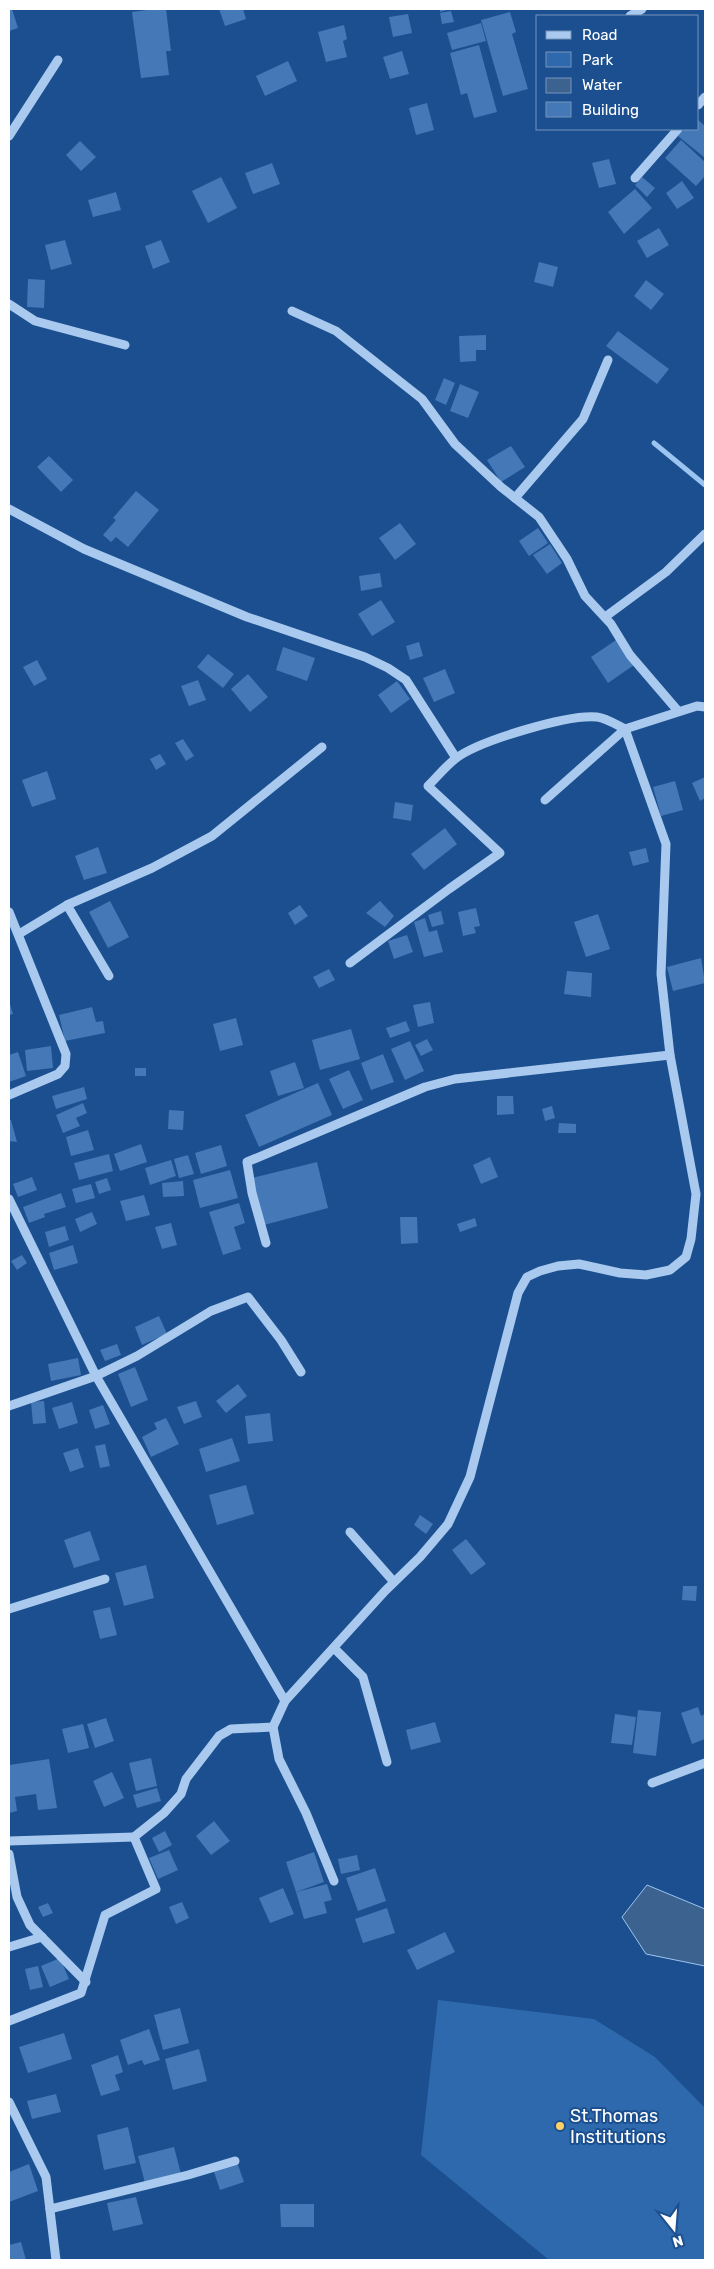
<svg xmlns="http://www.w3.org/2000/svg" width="714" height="2269" font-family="Rubik,sans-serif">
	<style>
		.green { fill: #2e69ad }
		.water { fill: #3c6290; stroke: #9cc4f0 }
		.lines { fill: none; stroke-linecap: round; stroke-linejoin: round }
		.stream { stroke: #9cc4f0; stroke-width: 5 }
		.building { fill: #4478b7 }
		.minor { stroke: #a9c9ee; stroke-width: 9 }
		.poi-dot { fill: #ffd166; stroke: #1b4f8f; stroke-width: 2 }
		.labels { text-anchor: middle; stroke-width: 4; stroke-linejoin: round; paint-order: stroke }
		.poi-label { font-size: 18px; fill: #fff; stroke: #1b4f8f; text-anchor: start }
	</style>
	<rect width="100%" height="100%" fill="#1b4f8f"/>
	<polygon class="green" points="438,2000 594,2019 655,2057 705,2108 705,2260 549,2260 421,2155"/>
	<polygon class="water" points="647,1885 705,1909 705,1966 646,1954 622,1917"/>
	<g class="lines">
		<polyline class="stream" points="654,443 705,485"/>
	</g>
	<g class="building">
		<polygon points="9,9 12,9 18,28 9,31"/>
		<polygon points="154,9 166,9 171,51 166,51 169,75 141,78 132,12"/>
		<polygon points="219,9 243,9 246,19 225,26"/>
		<polygon points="440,9 451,9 440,12"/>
		<polygon points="451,11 454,22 442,24 440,13"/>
		<polygon points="510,12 516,32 512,34 528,89 503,96 481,20"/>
		<polygon points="408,14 412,33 393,37 389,17"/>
		<polygon points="481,23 486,41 452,50 447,33"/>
		<polygon points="344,25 347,39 343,41 347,57 326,62 318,32"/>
		<polygon points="479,45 497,112 474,118 467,93 461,95 450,53"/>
		<polygon points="402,51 409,74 390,79 383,57"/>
		<polygon points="288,61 297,81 265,96 256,76"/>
		<polygon points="427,103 434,130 416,135 409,108"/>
		<polygon points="698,120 705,126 705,158 678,136 684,129 698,129"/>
		<polygon points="681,140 705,162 705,176 696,186 665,158"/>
		<polygon points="80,141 96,157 81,171 66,155"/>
		<polygon points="609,159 616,184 599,188 592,163"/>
		<polygon points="272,163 280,184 253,194 245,173"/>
		<polygon points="221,177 237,208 208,223 192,191"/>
		<polygon points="642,177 655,188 647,197 635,185"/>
		<polygon points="682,181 694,198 677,209 666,193"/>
		<polygon points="635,189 652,208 624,234 608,212"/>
		<polygon points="116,192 121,210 93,217 88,200"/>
		<polygon points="659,228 669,245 647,258 637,241"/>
		<polygon points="65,240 72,264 51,270 45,245"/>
		<polygon points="161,240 170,262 153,269 145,246"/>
		<polygon points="539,262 558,267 553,287 534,282"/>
		<polygon points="28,279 45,280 44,308 27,307"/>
		<polygon points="646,280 664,294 651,310 634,296"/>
		<polygon points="618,331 669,369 657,384 606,346"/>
		<polygon points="486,335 486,350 476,350 476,361 460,362 459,336"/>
		<polygon points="444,378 455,383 446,405 435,400"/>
		<polygon points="460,384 479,392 468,418 450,411"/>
		<polygon points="511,446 525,467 501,482 487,460"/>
		<polygon points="49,456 73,480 61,492 37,467"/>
		<polygon points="136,491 159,510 128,547 116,537 111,542 103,535 116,520 113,518"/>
		<polygon points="400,523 416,544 395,560 379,538"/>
		<polygon points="538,528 548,543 529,556 519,541"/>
		<polygon points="550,544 562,563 547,574 533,555"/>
		<polygon points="380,573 382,587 361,591 359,576"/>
		<polygon points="381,600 395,622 372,636 358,614"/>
		<polygon points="616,640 634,665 608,683 591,657"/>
		<polygon points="419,642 423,656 410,660 406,646"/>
		<polygon points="283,647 315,658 307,681 276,670"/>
		<polygon points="208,654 234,674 223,688 197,667"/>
		<polygon points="37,660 47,679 34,686 23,667"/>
		<polygon points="445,669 455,693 434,702 423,678"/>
		<polygon points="248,674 268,697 250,712 231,689"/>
		<polygon points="198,680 206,700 189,706 181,686"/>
		<polygon points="397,681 410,699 391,713 378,695"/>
		<polygon points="183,739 194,756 186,761 175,743"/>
		<polygon points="160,754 166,764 156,770 150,759"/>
		<polygon points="47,771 56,799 32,807 22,780"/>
		<polygon points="705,777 705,798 700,801 692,783"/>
		<polygon points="675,781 683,810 661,816 653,787"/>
		<polygon points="395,802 413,805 411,821 393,818"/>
		<polygon points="445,828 457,844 424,870 411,854"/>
		<polygon points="98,847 107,873 84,880 75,856"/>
		<polygon points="646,848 649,862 633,866 629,852"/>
		<polygon points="110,901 129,937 108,948 89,912"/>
		<polygon points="380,901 394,916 385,927 366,913"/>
		<polygon points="300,905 308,916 295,925 288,913"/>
		<polygon points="476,908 480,926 474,927 476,933 463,936 458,912"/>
		<polygon points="441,911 444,924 432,927 428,915"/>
		<polygon points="598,914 610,949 586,957 574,922"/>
		<polygon points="425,918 429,932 437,930 443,952 424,957 414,922"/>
		<polygon points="407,935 413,952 394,959 388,941"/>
		<polygon points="701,958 705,983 673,991 667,967"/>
		<polygon points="329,969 335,980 319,988 313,977"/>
		<polygon points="567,971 592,973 591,997 564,994"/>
		<polygon points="9,1001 13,1014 9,1015"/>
		<polygon points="430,1002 434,1023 418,1027 413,1005"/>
		<polygon points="92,1007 96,1022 103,1021 105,1033 65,1041 59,1015"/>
		<polygon points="236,1018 243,1045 220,1051 213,1024"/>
		<polygon points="406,1021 410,1031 390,1038 386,1028"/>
		<polygon points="351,1029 360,1059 320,1070 312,1040"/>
		<polygon points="427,1039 433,1050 421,1056 415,1045"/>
		<polygon points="410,1041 424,1071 405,1080 391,1049"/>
		<polygon points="51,1046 53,1068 27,1071 25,1050"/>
		<polygon points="18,1052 26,1076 9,1082 9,1055"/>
		<polygon points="383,1054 394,1082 371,1090 361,1063"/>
		<polygon points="295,1062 304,1088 278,1096 270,1071"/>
		<rect x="135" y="1068" width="11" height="8"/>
		<polygon points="349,1070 363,1100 343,1109 329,1079"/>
		<polygon points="318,1083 332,1115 259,1147 245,1115"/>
		<polygon points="84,1087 87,1099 56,1109 52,1096"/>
		<polygon points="497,1096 513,1096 514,1114 497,1115"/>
		<polygon points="83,1103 87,1113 76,1118 80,1126 63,1133 56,1115"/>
		<polygon points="552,1106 555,1118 545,1121 542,1109"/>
		<polygon points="169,1110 184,1111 183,1130 168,1129"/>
		<polygon points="9,1120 11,1120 17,1142 9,1141"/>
		<polygon points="559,1123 576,1124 576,1133 558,1133"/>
		<polygon points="88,1130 94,1150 71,1156 66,1137"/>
		<polygon points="141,1144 147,1162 120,1171 114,1154"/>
		<polygon points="221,1145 227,1166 201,1174 195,1153"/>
		<polygon points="109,1154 113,1171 79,1180 74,1163"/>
		<polygon points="188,1155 194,1174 179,1178 174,1159"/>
		<polygon points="490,1157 498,1177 481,1184 473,1165"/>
		<polygon points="171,1160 176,1176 150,1185 145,1168"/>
		<polygon points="317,1162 328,1208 264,1225 252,1178"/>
		<polygon points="230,1170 238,1198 200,1208 193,1180"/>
		<polygon points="32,1177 37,1190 18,1197 13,1184"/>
		<polygon points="107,1178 111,1190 99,1194 95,1182"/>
		<polygon points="183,1181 184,1196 163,1197 162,1183"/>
		<polygon points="91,1184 95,1198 76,1203 72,1189"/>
		<polygon points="61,1193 66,1207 44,1214 45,1217 29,1223 23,1207"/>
		<polygon points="144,1195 150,1215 126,1221 120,1201"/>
		<polygon points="239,1203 245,1223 234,1227 241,1249 223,1255 209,1212"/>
		<polygon points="92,1212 97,1224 80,1232 75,1219"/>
		<polygon points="400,1217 417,1217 418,1243 401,1244"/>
		<polygon points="475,1218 477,1226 460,1232 457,1224"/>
		<polygon points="171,1223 177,1245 162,1249 155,1227"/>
		<polygon points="65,1226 69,1240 49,1247 45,1232"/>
		<polygon points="73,1245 78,1263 54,1270 49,1253"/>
		<polygon points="22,1255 27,1263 17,1270 11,1261"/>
		<polygon points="159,1316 167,1334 142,1345 135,1327"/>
		<polygon points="117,1344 121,1355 105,1361 100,1350"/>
		<polygon points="78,1358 81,1375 51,1381 48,1364"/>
		<polygon points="135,1367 148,1400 131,1407 118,1374"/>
		<polygon points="238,1384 247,1396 226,1413 216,1401"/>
		<polygon points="44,1401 46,1423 33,1424 31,1402"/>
		<polygon points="196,1401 202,1417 184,1424 177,1407"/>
		<polygon points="72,1402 78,1423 59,1429 52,1408"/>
		<polygon points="103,1405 110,1424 95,1429 89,1410"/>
		<polygon points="270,1413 273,1441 248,1444 245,1416"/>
		<polygon points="166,1418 179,1444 151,1457 142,1437 157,1429 154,1423"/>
		<polygon points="232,1438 240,1461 206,1472 199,1449"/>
		<polygon points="105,1444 110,1466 100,1468 95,1446"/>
		<polygon points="78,1448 84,1467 70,1472 63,1453"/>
		<polygon points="246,1485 254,1514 217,1525 209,1495"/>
		<polygon points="420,1515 433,1524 426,1534 414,1525"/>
		<polygon points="90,1531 100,1560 74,1568 64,1540"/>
		<polygon points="466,1539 486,1564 471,1575 452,1550"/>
		<polygon points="146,1565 154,1598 124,1606 115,1573"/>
		<polygon points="683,1586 697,1586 696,1601 682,1600"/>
		<polygon points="110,1607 117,1635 100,1639 93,1611"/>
		<polygon points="698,1707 701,1716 705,1714 705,1739 692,1744 681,1713"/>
		<polygon points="638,1710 661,1712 656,1756 633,1753"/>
		<polygon points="615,1714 636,1717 632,1745 611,1743"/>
		<polygon points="106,1718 114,1741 95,1748 87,1724"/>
		<polygon points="435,1722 441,1742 411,1750 406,1730"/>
		<polygon points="83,1724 89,1748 68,1753 62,1729"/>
		<polygon points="151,1758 157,1786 136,1791 129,1763"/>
		<polygon points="49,1759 57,1808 38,1810 36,1794 15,1797 17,1811 9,1813 9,1765"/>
		<polygon points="112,1772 124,1798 104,1807 93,1781"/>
		<polygon points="157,1788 161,1801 137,1808 133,1795"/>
		<polygon points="214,1821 230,1841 211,1855 196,1836"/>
		<polygon points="165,1831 172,1845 159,1852 152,1838"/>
		<polygon points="169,1850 178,1870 158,1879 149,1858"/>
		<polygon points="314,1852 324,1882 296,1892 286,1862"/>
		<polygon points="357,1855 360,1870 341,1874 338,1859"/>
		<polygon points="375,1868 386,1901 358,1911 346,1878"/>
		<polygon points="327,1884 332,1900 324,1902 327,1913 304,1919 296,1892"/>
		<polygon points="283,1888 294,1914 270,1923 259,1898"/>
		<polygon points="182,1902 189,1918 176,1924 169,1907"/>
		<polygon points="48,1903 53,1913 43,1917 38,1907"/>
		<polygon points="387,1908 395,1933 363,1943 355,1919"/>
		<polygon points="445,1932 455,1952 417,1970 407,1950"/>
		<polygon points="60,1958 69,1979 50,1987 41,1966"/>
		<polygon points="38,1966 43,1987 30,1990 25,1969"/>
		<polygon points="180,2008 189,2043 163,2050 154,2015"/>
		<polygon points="149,2029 160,2060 144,2065 142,2060 128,2065 120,2040"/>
		<polygon points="64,2033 72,2059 28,2073 19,2047"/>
		<polygon points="199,2049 207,2081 173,2090 165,2059"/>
		<polygon points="118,2055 123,2072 115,2075 120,2090 101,2096 91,2065"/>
		<polygon points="56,2094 61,2112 32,2119 27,2101"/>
		<polygon points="128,2127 136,2163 104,2170 97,2135"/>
		<polygon points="174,2147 181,2174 145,2183 138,2156"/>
		<polygon points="29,2164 38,2191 9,2202 9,2172"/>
		<polygon points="238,2165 244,2182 220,2190 214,2172"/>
		<polygon points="136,2197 143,2224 113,2231 107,2203"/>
		<polygon points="280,2204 314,2204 314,2227 281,2227"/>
		<polygon points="21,2242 26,2260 9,2260 9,2245"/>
	</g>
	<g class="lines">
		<g class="minor">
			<polyline points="630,16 642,9"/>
			<polyline points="698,105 705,97"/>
			<polyline points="9,136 58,60"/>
			<polyline points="635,178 678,129"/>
			<polyline points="9,304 35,321 125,345"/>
			<polyline points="292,311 336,331 422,399 455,444 501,487 539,517 567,559 585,596 611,624 630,655 678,711"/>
			<polyline points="515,498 583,419 608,360"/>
			<polyline points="9,509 84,549 247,617 365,657 388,668 406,680 456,758"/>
			<polyline points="605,617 666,572 705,534"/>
			<polyline points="545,800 625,729 697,706 705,707"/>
			<polyline points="67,905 109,976"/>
			<polyline points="9,912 66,1054 65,1066 58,1074 9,1095"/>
			<polyline points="19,934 67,905 152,868 212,836 322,747"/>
			<polyline points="9,1199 96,1376 285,1701"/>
			<polyline points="266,1243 252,1193 247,1162 425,1087 455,1079 670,1055"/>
			<polyline points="9,1406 96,1376 137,1356 211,1311 248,1297 281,1340 301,1372"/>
			<polyline points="350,1532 394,1582"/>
			<polyline points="9,1609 105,1579"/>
			<polyline points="334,1648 363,1677 387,1762"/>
			<polyline points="273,1727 279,1759 306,1813 334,1881"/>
			<polyline points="652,1783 705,1763"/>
			<polyline points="9,1841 134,1837"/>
			<polyline points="9,1854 17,1897 30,1925 86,1982"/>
			<polyline points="9,1947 42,1937"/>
			<path d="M9,2021L81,1993L105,1915L156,1889L134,1837L164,1813L181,1794L186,1779L219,1736L231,1729L273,1727L285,1701L385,1591L420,1557L448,1524L470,1477L518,1293L527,1277L540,1271L558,1266L579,1264L620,1273L646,1275L670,1270L686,1257L691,1239L696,1194L670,1055L661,974L666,844L625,729C617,725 606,718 597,717C568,714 478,741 455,759C445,767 437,777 428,786L500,853L449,889L350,963"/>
			<polyline points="9,2102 46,2177 56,2260"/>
			<polyline points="50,2209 188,2175 235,2161"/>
		</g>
	</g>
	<circle class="poi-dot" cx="560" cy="2126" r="5"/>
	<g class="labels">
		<g class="poi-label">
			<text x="570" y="2122">St.Thomas<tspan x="570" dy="21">Institutions</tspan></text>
		</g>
	</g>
	<rect width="714" height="2269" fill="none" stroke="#ffffff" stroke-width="20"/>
	<rect x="536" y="15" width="162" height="115" fill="#1b4f8f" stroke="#7695bc"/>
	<rect x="546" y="31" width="25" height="8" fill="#a9c9ee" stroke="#7695bc"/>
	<text x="582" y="40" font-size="15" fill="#ffffff">Road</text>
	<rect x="546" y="52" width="25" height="15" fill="#2e69ad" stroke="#7695bc"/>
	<text x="582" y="65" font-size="15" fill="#ffffff">Park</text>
	<rect x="546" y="78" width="25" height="15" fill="#3c6290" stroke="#7695bc"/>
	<text x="582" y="90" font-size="15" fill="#ffffff">Water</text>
	<rect x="546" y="102" width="25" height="15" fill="#4478b7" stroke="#7695bc"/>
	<text x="582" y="115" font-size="15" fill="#ffffff">Building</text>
	<g transform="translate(674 2229) rotate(163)" stroke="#1b4f8f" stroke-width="4" paint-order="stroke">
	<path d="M0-4L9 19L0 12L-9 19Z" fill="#ffffff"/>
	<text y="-8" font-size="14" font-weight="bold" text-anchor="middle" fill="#ffffff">N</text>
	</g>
</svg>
